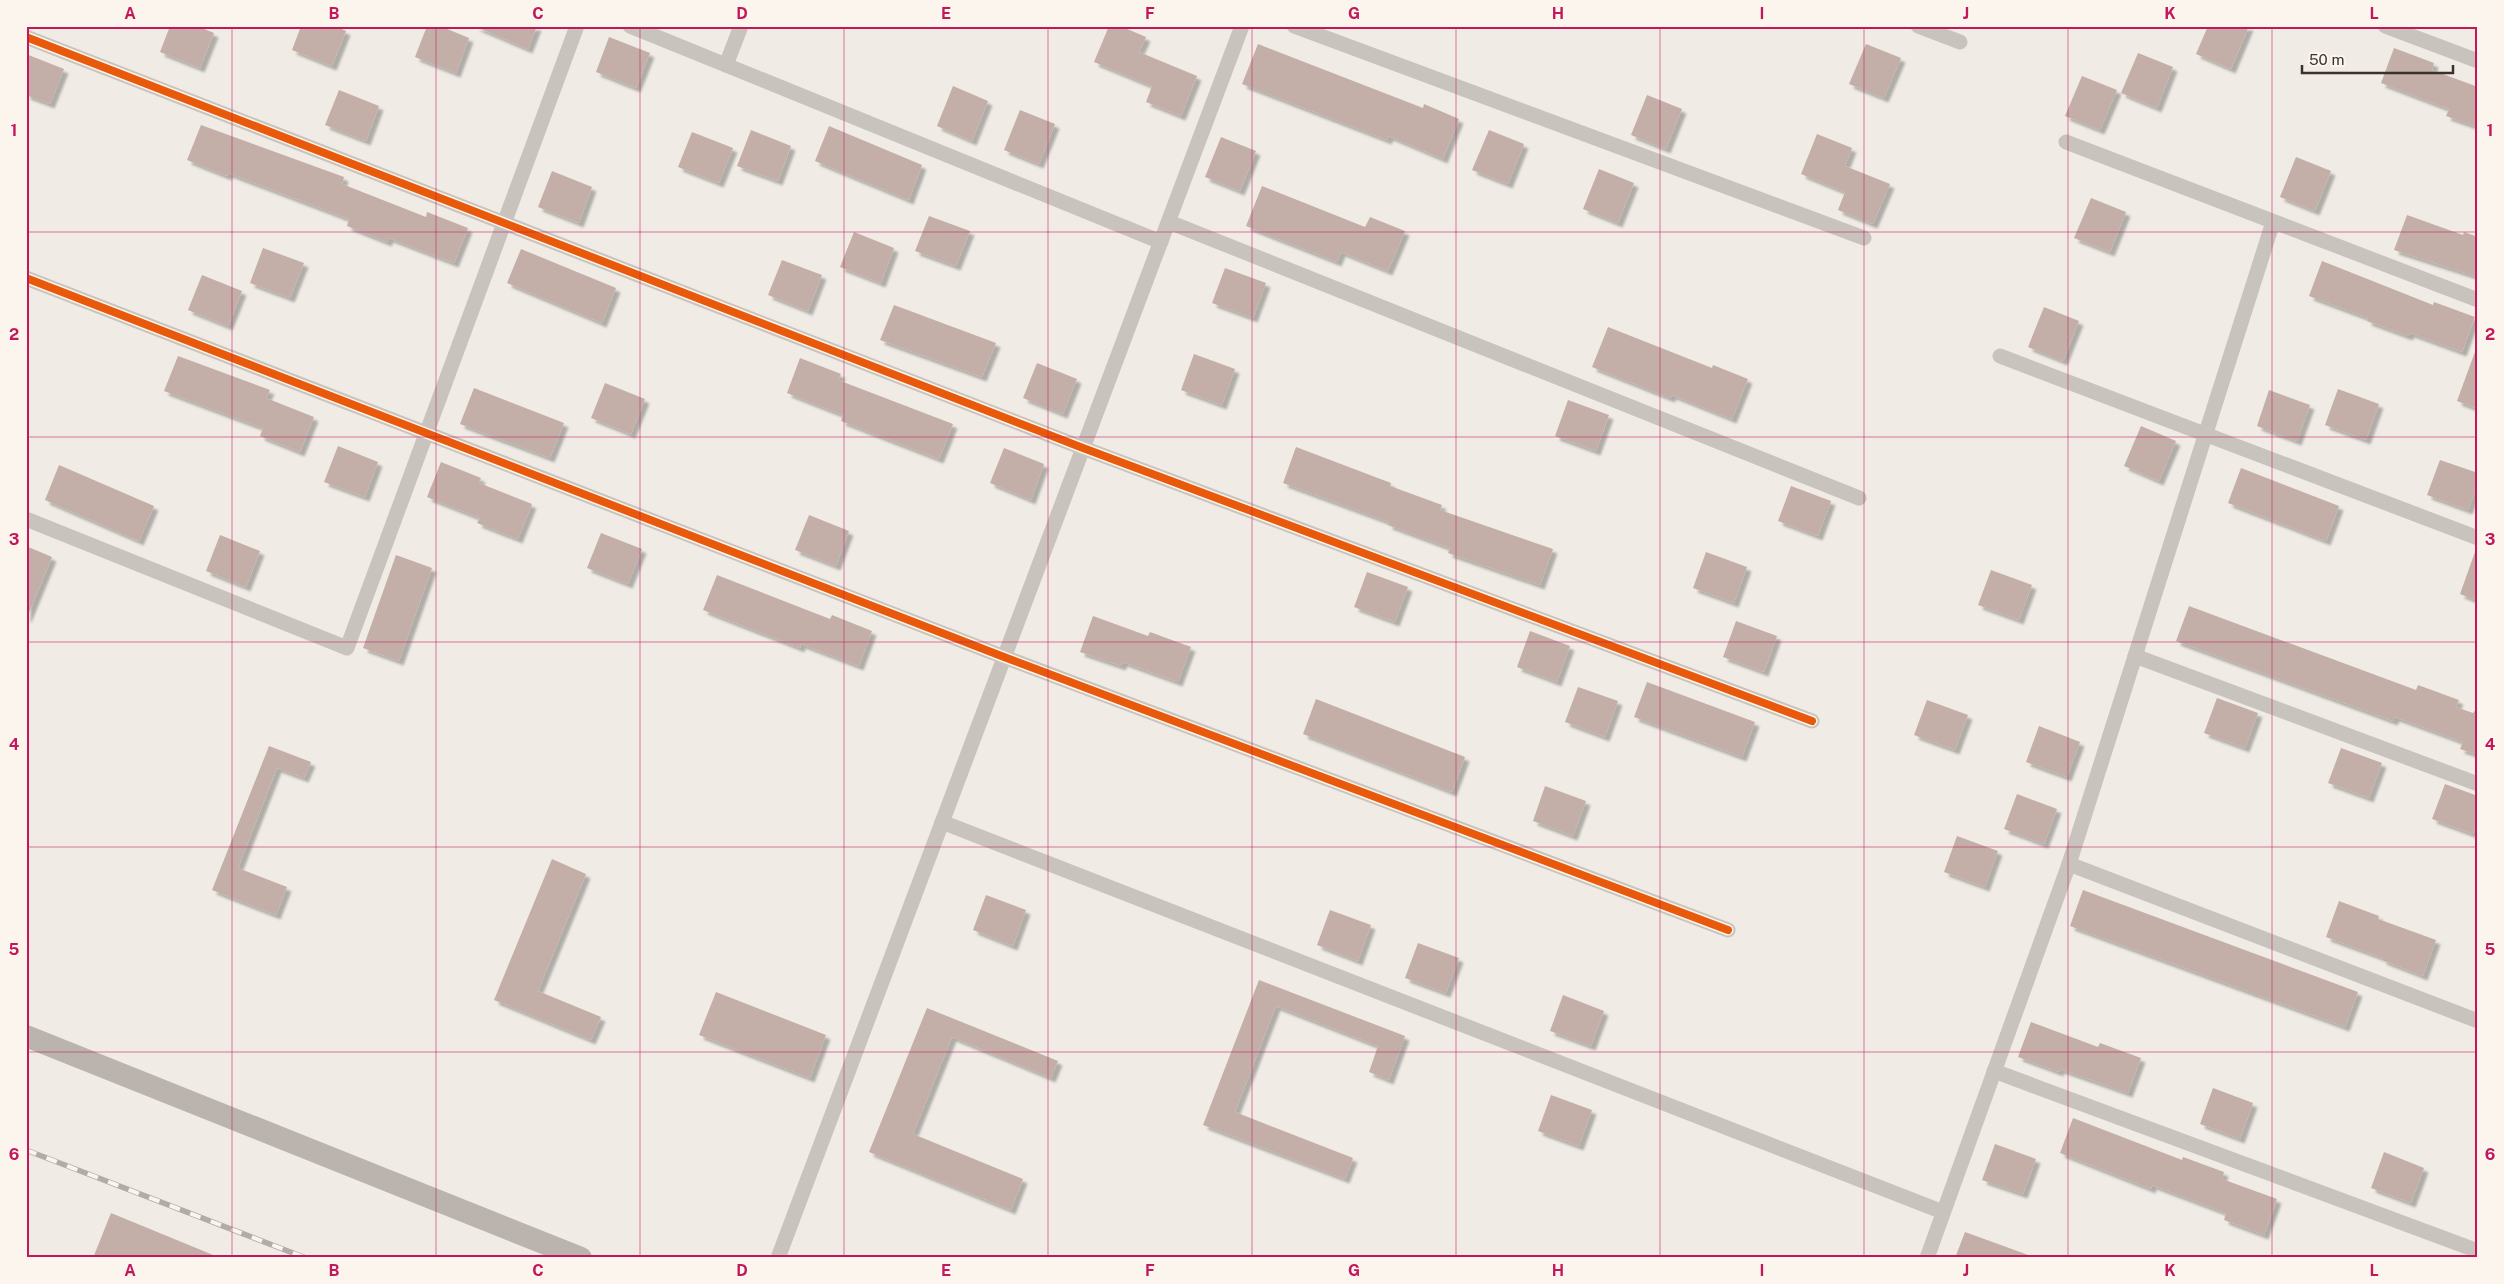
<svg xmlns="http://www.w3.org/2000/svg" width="2504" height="1284" font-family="'Public Sans',sans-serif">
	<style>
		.building { fill: #c3afa7; filter: url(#shadow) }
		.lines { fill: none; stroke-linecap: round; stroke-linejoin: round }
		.minor { stroke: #c9c3be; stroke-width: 15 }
		.secondary { stroke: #bab3ae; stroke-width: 22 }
		.rail-casing { stroke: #b1aca8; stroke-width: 5.5 }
		.rail { stroke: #fbf5ee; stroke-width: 4; stroke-dasharray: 11; stroke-linecap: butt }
		.cycleway-casing { stroke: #fbf5ee; stroke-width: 11 }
		.cycleway { stroke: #e8590c; stroke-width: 8 }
		.grid { fill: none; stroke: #c2185b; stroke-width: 1; stroke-opacity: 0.55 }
		.neatline { fill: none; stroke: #c2185b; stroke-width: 2 }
		.grid-label { font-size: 16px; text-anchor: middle; font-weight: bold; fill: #c2185b }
	</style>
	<defs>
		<filter id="shadow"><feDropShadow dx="4.5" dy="4.5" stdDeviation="1" flood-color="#0004"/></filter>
	</defs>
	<rect width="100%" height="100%" fill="#f0ebe5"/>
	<g class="building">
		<polygon points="170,26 197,26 214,33 200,68 160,52"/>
		<polygon points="301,26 335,26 346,31 332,66 292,50"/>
		<polygon points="427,26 440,26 469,38 456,73 415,57"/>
		<polygon points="474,26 537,26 528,49"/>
		<polygon points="1109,26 1120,26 1146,37 1139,52 1197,76 1181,116 1146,102 1152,86 1094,62"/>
		<polygon points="2208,26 2249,26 2231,69 2196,54"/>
		<polygon points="609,37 650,53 636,88 596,72"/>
		<polygon points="1258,44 1423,108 1424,104 1459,119 1443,159 1389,136 1387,140 1242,84"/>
		<polygon points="1866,44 1901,58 1884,98 1849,84"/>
		<polygon points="2394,48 2434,63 2432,70 2478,87 2478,127 2446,116 2449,109 2381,83"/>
		<polygon points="2138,53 2173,67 2157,108 2121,93"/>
		<polygon points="26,54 64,69 50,104 26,95"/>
		<polygon points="2082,76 2117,90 2100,130 2065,116"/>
		<polygon points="953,86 988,101 972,141 937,126"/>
		<polygon points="339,90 379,106 366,141 325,125"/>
		<polygon points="1647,95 1682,109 1666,149 1631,135"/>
		<polygon points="1020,110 1055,124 1039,164 1004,150"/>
		<polygon points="201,125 344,177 342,184 426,217 427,212 468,228 454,263 389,238 387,242 347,226 349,219 228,173 227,176 187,160"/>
		<polygon points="829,126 922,165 909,200 815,161"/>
		<polygon points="751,130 791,146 778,181 737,166"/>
		<polygon points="1489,130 1524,144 1508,184 1472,170"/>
		<polygon points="692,132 733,148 719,183 678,167"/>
		<polygon points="1817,134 1852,148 1845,166 1890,184 1873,224 1838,210 1845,192 1801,174"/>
		<polygon points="1221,137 1256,151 1240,191 1205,177"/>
		<polygon points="2296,157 2331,171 2315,211 2280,197"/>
		<polygon points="1599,169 1634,183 1618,223 1583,209"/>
		<polygon points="552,171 592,187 579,223 538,207"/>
		<polygon points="1262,186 1365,227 1370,217 1405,231 1388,271 1341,252 1337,262 1246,226"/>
		<polygon points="2091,198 2126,212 2110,252 2074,238"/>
		<polygon points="2407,215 2463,235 2464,232 2478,237 2478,277 2394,250"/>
		<polygon points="929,216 970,231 956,266 915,251"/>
		<polygon points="854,232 894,248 881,283 840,267"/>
		<polygon points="263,248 304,263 290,298 250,283"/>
		<polygon points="521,249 616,288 602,323 507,283"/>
		<polygon points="782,260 822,275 808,311 768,295"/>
		<polygon points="2322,261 2433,305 2434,302 2475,317 2462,352 2410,333 2408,336 2367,321 2368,318 2309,296"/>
		<polygon points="1225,268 1266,283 1253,318 1212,303"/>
		<polygon points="202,275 242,291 228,326 188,310"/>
		<polygon points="894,305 996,343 982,377 880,340"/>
		<polygon points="2044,307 2079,321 2063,361 2028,347"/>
		<polygon points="1608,327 1712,368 1713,365 1748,379 1732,419 1672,395 1670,398 1592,367"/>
		<polygon points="2476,349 2478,350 2478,409 2457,401"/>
		<polygon points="1194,354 1235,369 1222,405 1181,390"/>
		<polygon points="178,356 270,390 266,398 314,417 300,452 260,436 263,428 164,391"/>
		<polygon points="800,358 841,374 838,380 953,424 939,459 841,421 843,415 787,393"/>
		<polygon points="1037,363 1077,379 1063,414 1023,398"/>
		<polygon points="605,383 645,399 631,434 591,418"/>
		<polygon points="474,388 564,423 550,458 460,424"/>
		<polygon points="2338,389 2379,404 2366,440 2325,425"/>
		<polygon points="2269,390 2310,405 2297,441 2257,426"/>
		<polygon points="1568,400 1609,415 1596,451 1555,436"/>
		<polygon points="2141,426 2176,441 2159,481 2124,466"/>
		<polygon points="338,446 378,462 365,497 324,482"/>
		<polygon points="1296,447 1391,483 1390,486 1442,505 1440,510 1553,549 1540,585 1448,553 1450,548 1388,525 1389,522 1283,483"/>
		<polygon points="1004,448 1044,464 1031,500 990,483"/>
		<polygon points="2440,460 2478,473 2478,484 2468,510 2427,495"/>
		<polygon points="441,462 481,478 479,483 532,504 518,539 477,523 480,518 427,497"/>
		<polygon points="59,465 154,506 139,541 45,500"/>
		<polygon points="2241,468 2339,506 2326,541 2228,503"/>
		<polygon points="1791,486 1831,501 1818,536 1778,521"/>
		<polygon points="809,515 849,531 836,566 795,550"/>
		<polygon points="601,533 642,549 628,584 587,568"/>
		<polygon points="220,535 260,551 246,587 206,571"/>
		<polygon points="26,546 52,557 27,618 26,618"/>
		<polygon points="2476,549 2478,550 2478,601 2460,594"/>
		<polygon points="1706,552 1747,567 1734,603 1693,588"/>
		<polygon points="396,555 432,568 399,661 363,648"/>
		<polygon points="1991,570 2032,585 2019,620 1978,605"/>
		<polygon points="1367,572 1408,587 1395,622 1354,607"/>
		<polygon points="717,575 830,619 832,615 872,631 859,666 801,644 800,648 703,610"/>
		<polygon points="2189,606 2416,690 2418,685 2459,700 2456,707 2473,713 2478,707 2478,755 2460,749 2463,742 2395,717 2393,721 2176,641"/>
		<polygon points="1093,616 1148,636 1150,632 1191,647 1178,682 1123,662 1121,666 1080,652"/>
		<polygon points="1736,621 1777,636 1764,672 1723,657"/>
		<polygon points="1530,631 1570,646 1557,682 1517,667"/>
		<polygon points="1647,682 1755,722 1742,757 1634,717"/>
		<polygon points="1578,687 1618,701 1605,737 1565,722"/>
		<polygon points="2217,698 2258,713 2245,748 2204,733"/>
		<polygon points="1316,699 1465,757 1452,792 1303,734"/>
		<polygon points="1927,700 1968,715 1955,750 1914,735"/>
		<polygon points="2039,726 2080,742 2067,777 2026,762"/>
		<polygon points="269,746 311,762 304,778 277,768 238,868 287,887 276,915 212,890"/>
		<polygon points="2341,748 2382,763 2369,798 2328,783"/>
		<polygon points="2445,784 2478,796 2478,822 2473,834 2432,819"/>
		<polygon points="1545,786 1586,801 1573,836 1533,821"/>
		<polygon points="2017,794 2057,809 2044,844 2004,829"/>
		<polygon points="1957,836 1998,851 1985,887 1944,872"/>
		<polygon points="552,859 586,874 538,991 601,1017 591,1040 494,1000"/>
		<polygon points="2083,890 2358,992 2345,1027 2070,926"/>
		<polygon points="986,895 1026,910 1013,946 973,930"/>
		<polygon points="2339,901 2379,916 2378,919 2436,940 2423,976 2382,960 2383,958 2326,937"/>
		<polygon points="1330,910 1371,925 1358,961 1317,945"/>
		<polygon points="1418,943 1459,958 1446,993 1405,978"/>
		<polygon points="1259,980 1405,1036 1389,1080 1369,1072 1378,1046 1276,1006 1235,1112 1353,1158 1345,1179 1203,1125"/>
		<polygon points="716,992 826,1035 810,1078 699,1035"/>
		<polygon points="1563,995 1604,1011 1591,1046 1550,1031"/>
		<polygon points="927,1008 1058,1061 1051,1078 952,1037 913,1134 1023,1179 1011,1210 869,1152"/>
		<polygon points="2031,1022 2098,1047 2100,1043 2141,1058 2128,1093 2060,1069 2059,1072 2018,1057"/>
		<polygon points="2213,1088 2253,1103 2240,1139 2200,1124"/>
		<polygon points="1551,1095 1592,1110 1579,1146 1538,1131"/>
		<polygon points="2073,1118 2182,1160 2183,1157 2224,1172 2222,1179 2277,1199 2264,1235 2224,1220 2226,1213 2152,1185 2151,1189 2060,1153"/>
		<polygon points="1995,1144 2036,1159 2023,1194 1982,1180"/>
		<polygon points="2384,1152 2424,1168 2411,1203 2371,1188"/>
		<polygon points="111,1213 218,1257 218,1258 93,1258"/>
		<polygon points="1965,1232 2031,1256 2030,1258 1955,1258"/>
	</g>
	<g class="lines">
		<g class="minor">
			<polyline points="630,26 1161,242"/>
			<polyline points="1294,26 1864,238"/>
			<polyline points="1918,26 1960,42"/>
			<polyline points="2385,26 2478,61"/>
			<polyline points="26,37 1083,448 1812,721"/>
			<polyline points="726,65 741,26"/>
			<polyline points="2066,142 2478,300"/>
			<polyline points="1169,222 1859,498"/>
			<polyline points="26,278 1004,657 1728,930"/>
			<polyline points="2000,356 2478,538"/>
			<polyline points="26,519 347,648 577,26"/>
			<polyline points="2135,656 2478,784"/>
			<polyline points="942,822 1943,1212"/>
			<polyline points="2069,864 2478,1021"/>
			<polyline points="1994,1071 2478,1251"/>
			<polyline points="778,1258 1242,26"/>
			<polyline points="1927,1258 2069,864 2273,222"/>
		</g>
		<polyline class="secondary" points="26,1036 581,1258"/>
		<g class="rail-casing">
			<polyline id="rail" points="26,1150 306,1258"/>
		</g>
		<use href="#rail" class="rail"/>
		<g class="cycleway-casing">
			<g id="cycleway">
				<polyline points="26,37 1083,448 1812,721"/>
				<polyline points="26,278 1004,657 1728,930"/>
			</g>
		</g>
		<use href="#cycleway" class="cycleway"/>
	</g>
	<path class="grid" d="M232,26V1258M436,26V1258M640,26V1258M844,26V1258M1048,26V1258M1252,26V1258M1456,26V1258M1660,26V1258M1864,26V1258M2068,26V1258M2272,26V1258M26,232H2478M26,437H2478M26,642H2478M26,847H2478M26,1052H2478"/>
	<rect width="2504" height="1284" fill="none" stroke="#fbf5ee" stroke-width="55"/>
	<path d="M2302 65v8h151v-8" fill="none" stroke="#3b302b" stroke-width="2.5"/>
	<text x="2309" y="65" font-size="15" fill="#3b302b" stroke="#fbf5ee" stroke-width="4" paint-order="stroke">50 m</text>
	<rect x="28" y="28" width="2448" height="1228" class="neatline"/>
	<g class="grid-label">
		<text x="130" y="19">A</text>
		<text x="334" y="19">B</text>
		<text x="538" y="19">C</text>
		<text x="742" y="19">D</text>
		<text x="946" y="19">E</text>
		<text x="1150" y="19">F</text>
		<text x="1354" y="19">G</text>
		<text x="1558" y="19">H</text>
		<text x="1762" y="19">I</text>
		<text x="1966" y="19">J</text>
		<text x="2170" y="19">K</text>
		<text x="2374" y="19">L</text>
		<text x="14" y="136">1</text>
		<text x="2490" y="136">1</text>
		<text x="14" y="340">2</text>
		<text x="2490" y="340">2</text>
		<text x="14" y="545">3</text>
		<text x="2490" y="545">3</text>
		<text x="14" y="750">4</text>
		<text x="2490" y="750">4</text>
		<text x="14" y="955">5</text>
		<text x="2490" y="955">5</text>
		<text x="14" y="1160">6</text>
		<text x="2490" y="1160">6</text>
		<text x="130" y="1276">A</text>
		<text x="334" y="1276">B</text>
		<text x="538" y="1276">C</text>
		<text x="742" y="1276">D</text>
		<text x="946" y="1276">E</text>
		<text x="1150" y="1276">F</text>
		<text x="1354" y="1276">G</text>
		<text x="1558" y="1276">H</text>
		<text x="1762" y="1276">I</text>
		<text x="1966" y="1276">J</text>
		<text x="2170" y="1276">K</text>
		<text x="2374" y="1276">L</text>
	</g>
</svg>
